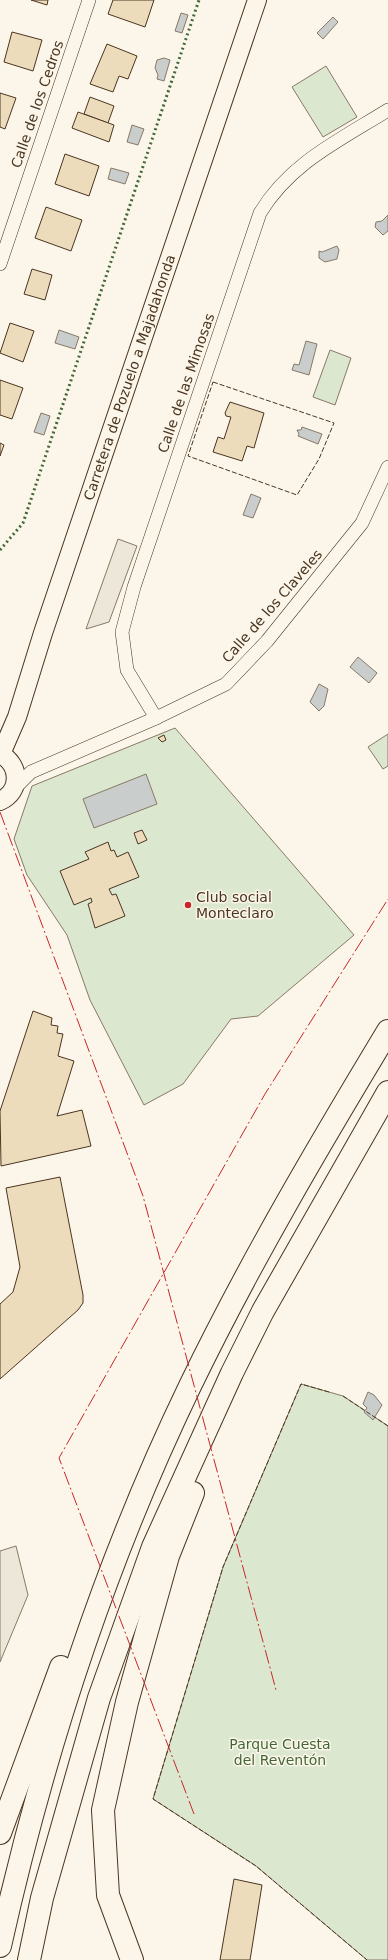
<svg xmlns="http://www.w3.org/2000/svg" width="388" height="1960" font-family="'DejaVu Sans',sans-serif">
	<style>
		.green { fill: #dce7d0; stroke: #887966 }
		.parking { fill: #ede7d9; stroke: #887966 }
		.water { fill: #c9cecd; stroke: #887966 }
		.building { fill: #ecdcbc; stroke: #4a3520 }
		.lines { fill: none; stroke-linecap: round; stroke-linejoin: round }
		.street-casing { stroke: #4a3520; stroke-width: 14 }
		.secondary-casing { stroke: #4a3520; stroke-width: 20 }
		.highway-casing { stroke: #4a3520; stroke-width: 24 }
		.street { stroke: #fbf6e9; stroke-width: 13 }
		.secondary { stroke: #fbf6e9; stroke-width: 18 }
		.highway { stroke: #fbf6e9; stroke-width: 22 }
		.hedge { stroke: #436837; stroke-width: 3; stroke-dasharray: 2 3; stroke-linecap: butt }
		.fence { stroke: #4a3520; stroke-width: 1; stroke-dasharray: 5 2; stroke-linecap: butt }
		.power { stroke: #c62828; stroke-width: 1; stroke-dasharray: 14 3 2 3; stroke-linecap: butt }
		.poi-dot { fill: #c62828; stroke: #fbf6e9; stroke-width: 1.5 }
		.labels { text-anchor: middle; stroke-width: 3; stroke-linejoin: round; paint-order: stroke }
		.street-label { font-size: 14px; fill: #4a3520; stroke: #fbf6e9 }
		.poi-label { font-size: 14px; fill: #4a3520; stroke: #fbf6e9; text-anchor: start }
		.park-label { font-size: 14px; fill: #436837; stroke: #fbf6e9 }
	</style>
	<rect width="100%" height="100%" fill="#fbf6e9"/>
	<g class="green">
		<polygon points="326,66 357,117 323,137 292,87"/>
		<polygon points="330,350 351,358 335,405 313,397"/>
		<polygon points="175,728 354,935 258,1016 231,1019 183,1084 144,1105 90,1000 67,935 27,875 14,839 32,786"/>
		<polygon points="388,734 388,766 383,769 368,747"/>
		<polygon points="301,1384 343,1396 388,1426 388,1960 367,1960 256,1866 153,1799 223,1567"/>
	</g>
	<g class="parking">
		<polygon points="118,539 137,546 109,622 86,629"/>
		<polygon points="16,1546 28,1595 0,1662 0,1551"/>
	</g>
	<g class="water">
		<polygon points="181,13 188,15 182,33 175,31"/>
		<polygon points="333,17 338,22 323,39 317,33"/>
		<polygon points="164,58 170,60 164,81 157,79 158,75 155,68 157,60"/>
		<polygon points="132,125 144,129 138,145 127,142"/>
		<polygon points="111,168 129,173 125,184 108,179"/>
		<polygon points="388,215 388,231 383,235 375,227 376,222 382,221"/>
		<polygon points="337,246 339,250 337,259 325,262 319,258 319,251 322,252"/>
		<polygon points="59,330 79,337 75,349 55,343"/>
		<polygon points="306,341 317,344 309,375 292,370 294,364 299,365"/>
		<polygon points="41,413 50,416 44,435 34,432"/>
		<polygon points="302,427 322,434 318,444 298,436 299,434 297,430 301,430"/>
		<polygon points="251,494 261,498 253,518 243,515"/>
		<polygon points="358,657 377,673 369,683 350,667"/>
		<polygon points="319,684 328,689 324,706 319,711 310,702"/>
		<polygon points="146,774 157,804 94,828 83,799"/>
		<polygon points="368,1392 374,1395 382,1405 373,1420 364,1412 367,1408 363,1404"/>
	</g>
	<g class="building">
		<polygon points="31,0 48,0 47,5"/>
		<polygon points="113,0 154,0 145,27 108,14"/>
		<polygon points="12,32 42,40 33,71 4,62"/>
		<polygon points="107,44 137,56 128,79 119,76 113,92 90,84"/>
		<polygon points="0,93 16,98 5,129 0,127"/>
		<polygon points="90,97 114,106 108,123 84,114"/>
		<polygon points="78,112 114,125 109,142 72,128"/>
		<polygon points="65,154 99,166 89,196 55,184"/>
		<polygon points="46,207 82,220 71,251 35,238"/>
		<polygon points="32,269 52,275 45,300 24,294"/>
		<polygon points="10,323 34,331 23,362 0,353"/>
		<polygon points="0,380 23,388 12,419 0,415"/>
		<polygon points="230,402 264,413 254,448 247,446 242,461 213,452 218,437 224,439 231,417 226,416 225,413"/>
		<polygon points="0,443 4,445 0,456"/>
		<polygon points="164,735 166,740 162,742 158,738"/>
		<polygon points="142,830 147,840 138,844 134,833"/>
		<polygon points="108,842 111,851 114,850 117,857 128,852 139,877 109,889 112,895 116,894 125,916 95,928 88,904 92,902 91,898 74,905 60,871 89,859 85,852"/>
		<polygon points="33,1011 52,1018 51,1025 58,1026 57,1033 63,1034 58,1056 74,1061 57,1116 82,1110 91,1146 1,1166 0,1111"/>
		<polygon points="60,1177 83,1295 83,1303 78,1310 0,1379 0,1304 13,1292 20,1267 6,1188"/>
		<polygon points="234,1879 262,1885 250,1960 220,1960"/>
	</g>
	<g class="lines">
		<g class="street-casing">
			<g id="street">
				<polyline points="0,264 89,0"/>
				<path d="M156,718L127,670L122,632L134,587L260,213C290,163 340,140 388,110"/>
				<polyline points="14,789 31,772 156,718 226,684 267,641 362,523 388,467"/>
			</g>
		</g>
		<g class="secondary-casing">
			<g id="secondary">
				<path d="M0,754C20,764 22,791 0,801"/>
				<path id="s1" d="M1,754L17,717L43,633L257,0"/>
			</g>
		</g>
		<g class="highway-casing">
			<g id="highway">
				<polyline points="0,1833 61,1667"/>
				<path d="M0,1946C43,1753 104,1564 190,1386C249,1264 318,1147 388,1031"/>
				<polyline points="29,1960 42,1898 99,1698 153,1547 232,1373 263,1311 388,1092"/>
				<polyline points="132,1960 108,1895 103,1810 127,1702 168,1556 193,1493"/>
			</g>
		</g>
		<use href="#street" class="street"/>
		<use href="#secondary" class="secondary"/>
		<use href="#highway" class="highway"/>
		<polyline class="hedge" points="0,550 23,523 199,0"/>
		<g class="fence">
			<polygon points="213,382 334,423 319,459 297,495 188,456"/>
			<polyline points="329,1392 301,1384 223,1567 153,1799 256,1866 367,1960"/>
			<polyline points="343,1396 388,1426"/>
		</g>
		<g class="power">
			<polyline points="0,812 143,1196 276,1690"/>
			<polyline points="194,1814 59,1458 265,1094 388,899"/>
		</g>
	</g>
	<circle class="poi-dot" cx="188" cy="905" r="4"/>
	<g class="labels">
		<g class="street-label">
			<text transform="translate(37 104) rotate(-71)" y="5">Calle de los Cedros</text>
			<text dy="5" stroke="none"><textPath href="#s1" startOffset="398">Carretera de Pozuelo a Majadahonda</textPath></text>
			<text transform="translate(186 383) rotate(-71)" y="5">Calle de las Mimosas</text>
			<text transform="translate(272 606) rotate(-49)" y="5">Calle de los Claveles</text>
		</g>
		<g class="poi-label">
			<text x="196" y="902">Club social<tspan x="196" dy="16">Monteclaro</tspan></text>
		</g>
		<g class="park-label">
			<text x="280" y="1749">Parque Cuesta<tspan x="280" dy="16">del Reventón</tspan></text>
		</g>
	</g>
</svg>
